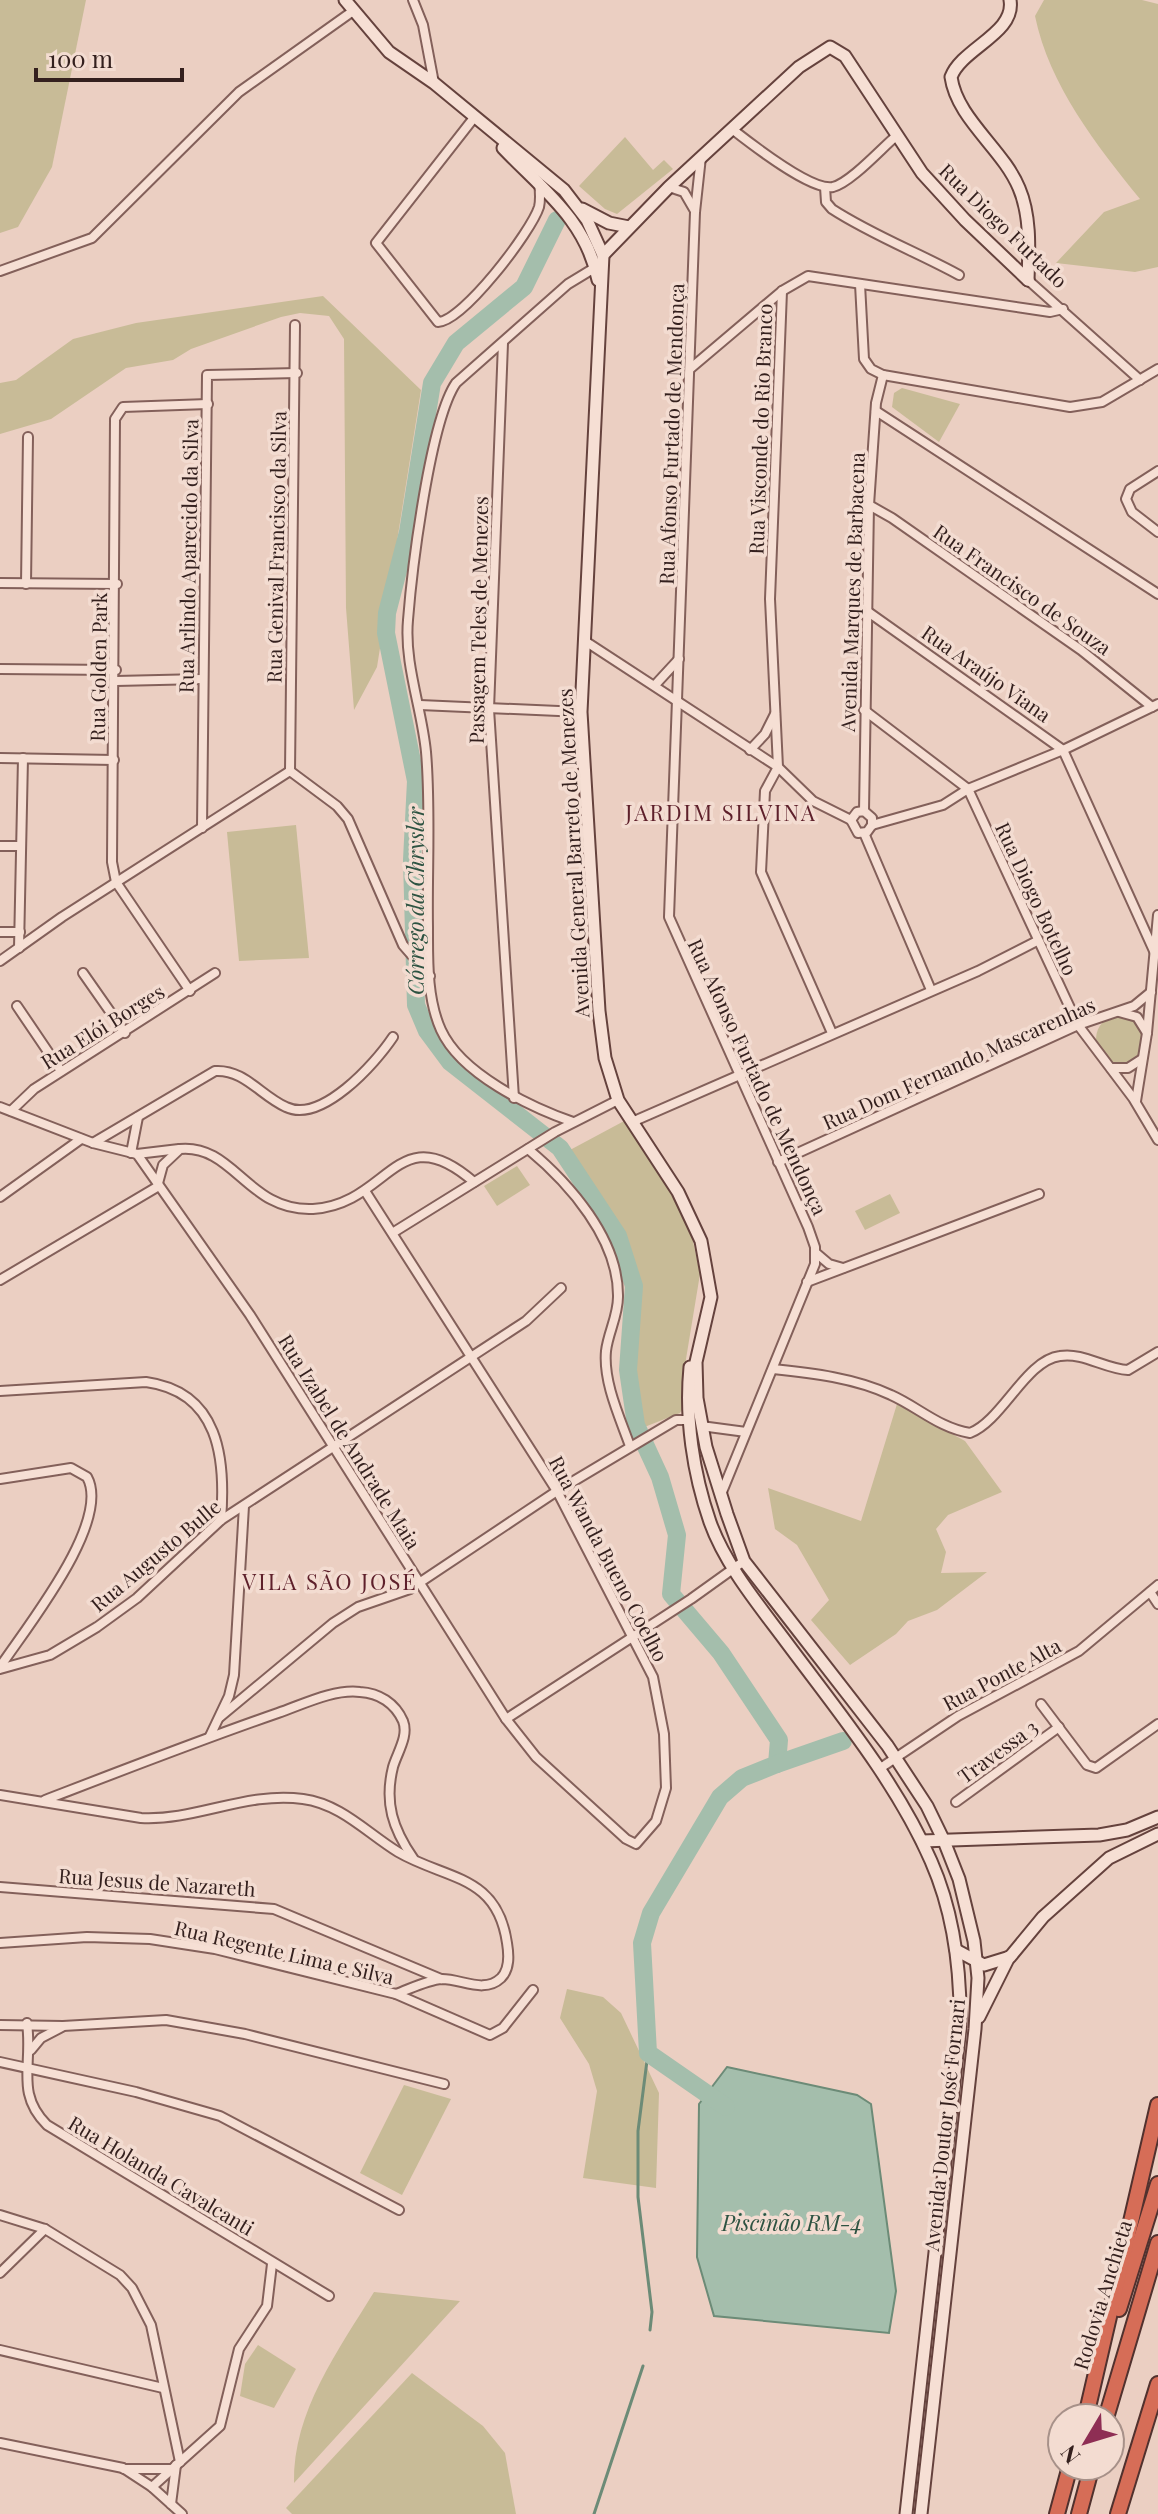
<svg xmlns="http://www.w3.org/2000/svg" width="1158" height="2514" font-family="'Playfair Display',serif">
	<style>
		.green { fill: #c8bb97 }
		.water { fill: #a4beac; stroke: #6c8b77; stroke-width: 2 }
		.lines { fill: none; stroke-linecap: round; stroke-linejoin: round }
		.stream { stroke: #6c8b77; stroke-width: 3 }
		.river { stroke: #a4beac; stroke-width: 18 }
		.street-casing { stroke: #83605a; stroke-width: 12 }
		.secondary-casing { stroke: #65423d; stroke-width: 15 }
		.highway-casing { stroke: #51312e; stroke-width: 18 }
		.street { stroke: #f6dfd4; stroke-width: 8 }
		.secondary { stroke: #f6dfd4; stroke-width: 11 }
		.highway { stroke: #d66d57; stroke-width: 14 }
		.labels { text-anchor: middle; stroke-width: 7; stroke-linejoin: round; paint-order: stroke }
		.street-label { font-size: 20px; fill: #34201e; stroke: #f3dcd1 }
		.neighbourhood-label { font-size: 22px; letter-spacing: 2px; fill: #5e202b; stroke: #f3dcd1 }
		.water-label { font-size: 22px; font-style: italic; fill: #2e5342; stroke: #f3dcd1 }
	</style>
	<rect width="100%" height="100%" fill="#ebcfc2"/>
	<g class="green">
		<polygon points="0,0 86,0 52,167 18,227 0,233"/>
		<path d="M1044,0H1142L1158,4V267L1135,272L1056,263L1104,212L1140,199C1097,146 1049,85 1035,16Z"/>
		<polygon points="625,137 653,170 664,160 673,169 617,214 605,209 579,186"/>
		<polygon points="323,296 421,390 377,667 354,710 346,608 344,339 329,316 300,313 281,317 191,349 173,360 126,368 51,419 0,434 0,383 16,380 73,339 136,323"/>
		<polygon points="902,388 960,404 939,442 892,407 894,393"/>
		<polygon points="296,825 309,958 239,961 227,832"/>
		<circle cx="1120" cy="1039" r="24"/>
		<polygon points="626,1120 682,1210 691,1232 700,1274 686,1359 686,1402 680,1413 642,1428 632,1371 637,1285 630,1258 609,1214 570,1150"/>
		<polygon points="517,1166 530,1185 497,1206 484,1186"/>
		<polygon points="890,1194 900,1213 865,1230 855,1211"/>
		<polygon points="897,1404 965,1441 1002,1492 948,1515 936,1529 946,1552 941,1573 987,1572 937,1610 908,1621 896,1634 850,1665 811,1620 829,1600 797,1545 775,1529 768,1488 861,1521"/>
		<polygon points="567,1989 603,1997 621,2013 659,2093 656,2188 583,2178 597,2091 589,2064 560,2018"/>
		<polygon points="404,2085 451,2099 402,2195 360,2173"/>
		<path d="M374,2292L460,2301L294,2483C293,2411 338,2351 374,2292Z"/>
		<polygon points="258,2345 296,2369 274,2408 240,2396 245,2364"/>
		<polygon points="412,2373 483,2426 505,2453 516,2514 292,2514 286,2508"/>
	</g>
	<polygon class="water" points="727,2067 857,2095 871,2104 896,2291 889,2333 714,2316 697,2257 699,2104"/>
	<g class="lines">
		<g class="stream">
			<polyline points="648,2053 638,2131 638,2197 652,2312 650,2330"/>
			<polyline points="594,2514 643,2366"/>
		</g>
		<g class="river">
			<polyline points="557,220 524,287 456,343 432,383 408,532 387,613 386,633 416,781 412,860 416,1005 427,1031 450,1062 560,1148 618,1236 634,1286 628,1370 636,1425 660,1477 677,1535 671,1594 721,1653 779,1740 777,1764 742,1778 720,1797 651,1913 642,1943 648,2053 726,2107"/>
			<polyline points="777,1764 843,1741"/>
		</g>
		<g class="street-casing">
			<g id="street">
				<polyline points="413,0 423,25 434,83"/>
				<path d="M473,119L376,243L438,322C463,321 531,232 539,207C541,199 540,191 539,182"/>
				<path d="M732,129C750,143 811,191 833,187C850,183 881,149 895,137"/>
				<polyline points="701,157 695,212 669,917 808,1227 815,1247 815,1264 722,1492"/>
				<polyline points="669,187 684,192 695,211"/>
				<path d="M825,187L826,202L832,209C872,235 917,252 959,275"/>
				<polyline points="0,271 92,238 239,92 353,11"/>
				<polyline points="1028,280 1140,380"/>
				<polyline points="860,284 864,359 871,369 883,375 1070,407 1102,402 1158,369"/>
				<polyline points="782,291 770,599 778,767 765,791 761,872 832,1033"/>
				<polyline points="503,343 489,709 514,1098"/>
				<polyline points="691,368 782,291 808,276 1050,312 1063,309"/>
				<polyline points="876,411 1158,594"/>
				<polyline points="1158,471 1130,489 1126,499 1132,512 1158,532"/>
				<polyline points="869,505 892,518 1081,650 1152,707"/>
				<polyline points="0,583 117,584"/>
				<polyline points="26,584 28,437"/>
				<polyline points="864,609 1063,750 1155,953"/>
				<polyline points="585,641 778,767 813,801 851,820"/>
				<polyline points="0,669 116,670"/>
				<polyline points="116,681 202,679"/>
				<polyline points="655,685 679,659"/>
				<polyline points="420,705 581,712"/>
				<polyline points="864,710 968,789 1078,1025 1133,1098 1158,1140"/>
				<polyline points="750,750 765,734 775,714"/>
				<polyline points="0,758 114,760"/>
				<polyline points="290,771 295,325"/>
				<polyline points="290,771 337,806 348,819 403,945 430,976"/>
				<polyline points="864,811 869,505 876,403 883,375"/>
				<polyline points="851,820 857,812 864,811 872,818 872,825"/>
				<polyline points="851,820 858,833 867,832 872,825"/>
				<polyline points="872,825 943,805 968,789 1063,750 1158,704"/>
				<polyline points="202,828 207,375 297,373"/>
				<polyline points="864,833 931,990"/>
				<polyline points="0,846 21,846"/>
				<polyline points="0,932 20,932"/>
				<polyline points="19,948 23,758"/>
				<polyline points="0,961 62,917 290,771"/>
				<polyline points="83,973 125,1033"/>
				<polyline points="190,991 116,882 112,862 115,419 123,407 208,404"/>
				<polyline points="17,1006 61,1071"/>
				<polyline points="1119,1012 1137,1017 1147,1033"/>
				<polyline points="1111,1068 1128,1068 1142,1059"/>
				<polyline points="1136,1101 1147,1033 1158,915"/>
				<polyline points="0,1107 93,1143 137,1154 250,1315 506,1719 536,1757 626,1839 636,1844 656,1821 666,1788 664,1734 653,1677 557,1491 365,1191"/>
				<polyline points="11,1111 34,1089 215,973"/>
				<path d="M573,1122C530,1107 461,1074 441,1030C427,999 428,961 428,928C427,870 431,810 426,752C422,709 404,664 408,620C412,569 430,421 456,383L568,284L596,267"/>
				<polyline points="632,1122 978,971 1037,941"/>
				<path d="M93,1143L215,1071C244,1069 261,1096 286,1107C321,1124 375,1064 393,1037"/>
				<path d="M528,1149C569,1183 619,1239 618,1297C618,1316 608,1333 606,1351C603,1382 620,1418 630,1446"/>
				<polyline points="131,1153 138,1117"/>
				<polyline points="137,1154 179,1149"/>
				<polyline points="778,1162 1078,1025 1134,1006 1151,992"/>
				<polyline points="0,1197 81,1139"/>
				<polyline points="394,1232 555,1132 618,1100"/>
				<polyline points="816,1253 829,1264 843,1268"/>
				<path d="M0,1280L157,1187L163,1165L180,1149C234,1144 248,1212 313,1209C390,1204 397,1115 474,1182"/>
				<polyline points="807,1282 1039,1194"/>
				<path d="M773,1369C812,1373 855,1378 891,1395C918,1407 939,1428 970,1433C1002,1421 1026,1360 1060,1356C1083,1352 1105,1369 1128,1370L1158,1352"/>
				<path d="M0,1391L146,1382C219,1392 226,1458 221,1520"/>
				<polyline points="701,1426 746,1432"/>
				<path d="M0,1479L71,1468L87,1477C112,1522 25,1629 0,1667"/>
				<polyline points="1150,1592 1158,1604"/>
				<polyline points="0,1669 50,1655 97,1627 137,1598 221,1520 526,1321 561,1288"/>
				<polyline points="1041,1704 1087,1765 1096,1768 1158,1724"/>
				<polyline points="220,1717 333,1623 358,1607 410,1589 557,1491 676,1420 687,1420"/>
				<polyline points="506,1719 691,1599 744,1561"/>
				<polyline points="210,1736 229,1696 234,1675 244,1506"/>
				<polyline points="879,1769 958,1716 1079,1651 1158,1585"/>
				<path d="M0,1795L141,1818C196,1821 247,1791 303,1799C341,1804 367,1833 398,1852C446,1880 497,1874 507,1943C509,1955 510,1969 501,1978C484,1994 462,1979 442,1979C427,1980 410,1989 396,1994"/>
				<path d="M45,1800C123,1770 200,1740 278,1713C304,1704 333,1689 360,1692C379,1693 395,1703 403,1721C409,1736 397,1753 393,1767C384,1803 393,1829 413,1858"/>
				<polyline points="956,1802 1059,1727"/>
				<polyline points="0,1887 274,1909 441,1979"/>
				<polyline points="0,1943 87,1937 150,1939 215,1949 396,1994 490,2035 503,2028 533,1990"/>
				<path d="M27,2023C33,2065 15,2093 47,2125L329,2296"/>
				<polyline points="0,2025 63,2026 166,2020 245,2034 444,2084"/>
				<polyline points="31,2050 41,2038 62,2027"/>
				<polyline points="0,2062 136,2092 220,2116 399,2210"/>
				<polyline points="0,2215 45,2229 120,2275 132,2288 151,2325 180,2462"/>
				<polyline points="0,2273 45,2229"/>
				<polyline points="0,2350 163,2388"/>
				<polyline points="0,2443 123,2468 152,2487 182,2514"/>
				<polyline points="124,2469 171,2469"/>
				<polyline points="152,2487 220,2426 239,2349 267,2306 272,2264"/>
				<polyline points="171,2504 176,2465"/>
			</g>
		</g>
		<g class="secondary-casing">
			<g id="secondary">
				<polyline points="345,0 389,52 434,83 564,190 587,220 603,255 581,712 599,1011 605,1058 618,1100 678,1192 701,1241 711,1297 696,1362 697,1398 706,1447 727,1514 744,1561 887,1745 927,1806 944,1841 959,1879 974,1941 978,1978 975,2029 921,2514"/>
				<path d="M1010,0C1016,33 962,48 951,77C957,119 1003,149 1019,188C1031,216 1029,250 1028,280"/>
				<path d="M503,148C543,190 586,220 598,280"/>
				<polyline points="582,209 609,223 629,227"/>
				<polyline points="603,255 669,187 799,67 830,47 845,56 922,173 965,220 1028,280"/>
				<path d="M690,1367C685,1418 693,1473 710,1522C725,1564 757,1603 784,1639C836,1709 896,1781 931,1861C954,1913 961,1970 960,2027L906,2514"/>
				<polyline points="922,1841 1099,1835 1127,1830 1158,1817"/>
				<polyline points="956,1950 984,1965 1010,1957 1043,1917 1109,1858 1158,1834"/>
				<polyline points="979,2017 1009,1957"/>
			</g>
		</g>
		<g class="highway-casing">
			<g id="highway">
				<polyline points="1119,2309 1158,2184"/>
				<polyline points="1086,2416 1158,2105"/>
				<polyline points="1106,2418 1158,2243"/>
				<polyline points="1057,2514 1070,2466"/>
				<polyline points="1079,2514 1092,2466"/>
				<polyline points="1118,2514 1158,2384"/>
			</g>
		</g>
		<use href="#street" class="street"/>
		<use href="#secondary" class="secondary"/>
		<use href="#highway" class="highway"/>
	</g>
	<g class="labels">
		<g class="street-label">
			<text transform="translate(1003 226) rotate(44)" y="7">Rua Diogo Furtado</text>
			<text transform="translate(761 429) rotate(-88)" y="7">Rua Visconde do Rio Branco</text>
			<text transform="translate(672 434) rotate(-88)" y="7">Rua Afonso Furtado de Mendonça</text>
			<text transform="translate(277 547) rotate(-89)" y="7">Rua Genival Francisco da Silva</text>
			<text transform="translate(189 556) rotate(-89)" y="7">Rua Arlindo Aparecido da Silva</text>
			<text transform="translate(1022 590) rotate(35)" y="7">Rua Francisco de Souza</text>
			<text transform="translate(853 592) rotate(-88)" y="7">Avenida Marques de Barbacena</text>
			<text transform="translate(479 620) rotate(-89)" y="7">Passagem Teles de Menezes</text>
			<text transform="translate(99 667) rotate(-89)" y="7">Rua Golden Park</text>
			<text transform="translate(986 674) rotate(35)" y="7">Rua Araújo Viana</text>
			<text transform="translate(574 853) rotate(-93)" y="7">Avenida General Barreto de Menezes</text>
			<text transform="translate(1036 899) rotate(65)" y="7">Rua Diogo Botelho</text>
			<text transform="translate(103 1027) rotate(-32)" y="7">Rua Elói Borges</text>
			<text transform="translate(959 1064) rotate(-24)" y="7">Rua Dom Fernando Mascarenhas</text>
			<text transform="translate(757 1077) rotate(65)" y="7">Rua Afonso Furtado de Mendonça</text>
			<text transform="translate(349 1442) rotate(58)" y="7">Rua Izabel de Andrade Maia</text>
			<text transform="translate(156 1556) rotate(-40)" y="7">Rua Augusto Bulle</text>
			<text transform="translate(608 1559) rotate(62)" y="7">Rua Wanda Bueno Coelho</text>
			<text transform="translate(1002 1675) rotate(-28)" y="7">Rua Ponte Alta</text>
			<text transform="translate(998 1752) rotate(-36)" y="7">Travessa 3</text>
			<text transform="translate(157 1883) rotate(4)" y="7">Rua Jesus de Nazareth</text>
			<text transform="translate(284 1953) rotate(13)" y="7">Rua Regente Lima e Silva</text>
			<text transform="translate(945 2125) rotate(-84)" y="7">Avenida Doutor José Fornari</text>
			<text transform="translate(161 2176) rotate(31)" y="7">Rua Holanda Cavalcanti</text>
			<text transform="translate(1103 2295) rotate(-73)" y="7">Rodovia Anchieta</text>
		</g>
		<g class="neighbourhood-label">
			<text x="721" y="821">JARDIM SILVINA</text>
			<text x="330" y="1590">VILA SÃO JOSÉ</text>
		</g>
		<g class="water-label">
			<text transform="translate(416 901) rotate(-90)" y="8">Córrego da Chrysler</text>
			<text x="792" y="2231">Piscinão RM-4</text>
		</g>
	</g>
	<g transform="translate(1086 2442) rotate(232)"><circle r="38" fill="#f3dcd1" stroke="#a79189" stroke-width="2"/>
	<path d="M0-6L14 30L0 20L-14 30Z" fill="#8e2e54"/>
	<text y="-12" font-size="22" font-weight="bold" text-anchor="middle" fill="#34201e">N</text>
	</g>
	<path d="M36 68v12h146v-12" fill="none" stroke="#34201e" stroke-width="4"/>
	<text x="48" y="68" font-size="24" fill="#34201e" stroke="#f3dcd1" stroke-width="6" paint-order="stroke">100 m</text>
</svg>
